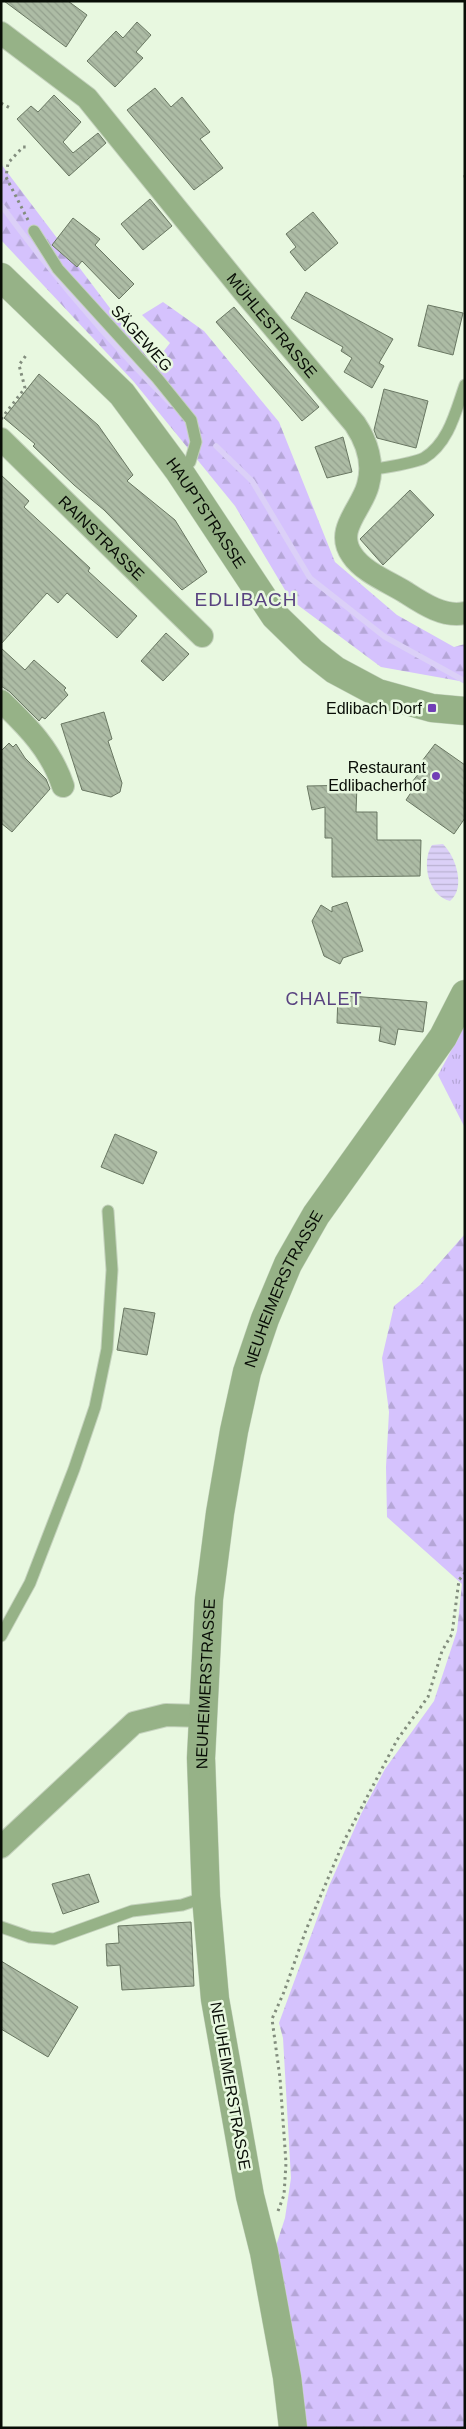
<svg xmlns="http://www.w3.org/2000/svg" width="466" height="2429" font-family="Helvetica,sans-serif">
	<style>
		.grass { fill: url(#grass-tufts) }
		.forest { fill: url(#forest-firs) }
		.water { fill: url(#water-rules) }
		.lines { fill: none; stroke-linecap: round; stroke-linejoin: round }
		.stream { stroke: #dbd0f7; stroke-width: 5.5 }
		.building { fill: url(#building-back-hatch); stroke: #697762 }
		.service-casing { stroke: #c4d2bd; stroke-width: 13 }
		.minor-casing { stroke: #c4d2bd; stroke-width: 24 }
		.tertiary-casing { stroke: #c4d2bd; stroke-width: 29 }
		.path { stroke: #828d7d; stroke-width: 3; stroke-dasharray: 2.5 4; stroke-linecap: butt }
		.service { stroke: #96b287; stroke-width: 11 }
		.minor { stroke: #96b287; stroke-width: 22 }
		.tertiary { stroke: #96b287; stroke-width: 28 }
		.poi-dot { fill: #713fb6; stroke: #e8f8e0; stroke-width: 2 }
		.labels { text-anchor: middle; stroke-width: 5; stroke-linejoin: round; paint-order: stroke }
		.street-label { font-size: 16px; fill: #080d06; stroke: #e8f8e0 }
		.poi-label { font-size: 16px; fill: #080d06; stroke: #e8f8e0; text-anchor: end }
		.neighbourhood-label { font-size: 18px; letter-spacing: 1px; fill: #594380; stroke: #e8f8e0 }
		.quarter-label { font-size: 19px; letter-spacing: 1px; fill: #594380; stroke: #e8f8e0 }
	</style>
	<defs>
		<pattern id="grass-tufts" width="24" height="20" patternUnits="userSpaceOnUse" patternTransform="scale(1.25)"><rect width="24" height="20" fill="#d5c2fd"/><path d="M3 7l-1-3M5 7V3M7 7l1-3M15 17l-1-3M17 17v-4M19 17l1-3" fill="none" stroke="#b5a6d7"/></pattern>
		<pattern id="forest-firs" width="22" height="20" patternUnits="userSpaceOnUse" patternTransform="scale(1.25)"><rect width="22" height="20" fill="#d5c2fd"/><path d="M5 1l3.5 6h-7zM16 11l3.5 6h-7z" fill="#b5a6d7"/></pattern>
		<pattern id="water-rules" width="6" height="5" patternUnits="userSpaceOnUse" patternTransform="scale(1.25)"><rect width="6" height="5" fill="#dbd0f7"/><path d="M0 2.5h6" fill="none" stroke="#bab1d2"/></pattern>
		<pattern id="building-back-hatch" width="6" height="6" patternUnits="userSpaceOnUse" patternTransform="scale(1.25)"><rect width="6" height="6" fill="#adbca5"/><path d="M-1 5l2 2M0 0l6 6M5-1l2 2" fill="none" stroke="#93a08d"/></pattern>
	</defs>
	<rect width="100%" height="100%" fill="#e8f8e0"/>
	<polygon class="grass" points="465,1025 465,1128 438,1075"/>
	<g class="forest">
		<polygon points="1,164 153,365 170,343 142,315 163,302 204,331 279,422 335,562 397,615 454,647 465,644 465,682 381,667 291,600 235,506 134,382 1,240"/>
		<polygon points="465,1234 465,2428 306,2428 275,2249 285,2218 291,2178 283,2038 279,2023 329,1886 361,1814 385,1769 434,1701 457,1631 462,1584 387,1517 386,1467 389,1412 382,1358 394,1306 420,1285"/>
	</g>
	<path class="water" d="M443,844C456,857 466,888 450,901C428,896 421,862 432,845Z"/>
	<g class="lines">
		<g class="stream">
			<path d="M1,205C54,277 108,341 171,404"/>
			<polyline points="216,446 252,481 310,578 385,637 465,681"/>
		</g>
	</g>
	<g class="building">
		<polygon points="4,1 68,1 87,15 66,47"/>
		<polygon points="137,22 151,35 136,52 143,58 115,87 87,61 116,31 123,38"/>
		<polygon points="155,88 171,107 182,97 210,132 200,139 223,168 194,190 127,110"/>
		<polygon points="54,95 81,122 63,142 73,153 98,133 106,143 69,176 17,119 31,106 38,112"/>
		<polygon points="150,199 172,226 143,250 121,224"/>
		<polygon points="313,212 338,243 305,271 290,252 296,247 286,234"/>
		<polygon points="73,218 100,239 95,245 134,284 119,299 82,261 77,267 52,245"/>
		<polygon points="306,292 393,339 379,363 384,366 372,388 344,372 352,358 341,351 343,347 291,318"/>
		<polygon points="428,305 463,313 453,355 418,346"/>
		<polygon points="234,307 319,407 302,421 216,322"/>
		<polygon points="39,374 98,425 133,475 127,481 175,520 207,572 182,590 104,510 74,485 33,446 35,444 4,418"/>
		<polygon points="384,389 428,401 416,448 377,438 374,430"/>
		<polygon points="343,437 352,472 327,478 315,447"/>
		<polygon points="1,475 29,501 24,507 90,568 88,571 137,616 117,638 67,593 58,603 47,593 1,644"/>
		<polygon points="410,490 434,515 383,565 360,539"/>
		<polygon points="166,633 189,654 163,681 141,661"/>
		<polygon points="1,648 25,670 34,660 66,688 64,690 68,695 45,719 42,717 39,721 10,692 1,686"/>
		<polygon points="104,712 112,739 108,741 122,783 120,792 111,797 82,790 61,724"/>
		<polygon points="9,743 13,747 16,744 25,758 46,779 50,789 12,832 1,823 1,751"/>
		<polygon points="435,744 465,765 465,818 454,834 406,800 416,785 412,782 423,768 419,765"/>
		<polygon points="357,785 356,812 377,812 377,840 421,840 420,876 332,877 332,838 325,838 325,807 312,810 307,786"/>
		<polygon points="347,902 363,951 343,958 340,964 324,956 312,921 321,905 332,912 332,907"/>
		<polygon points="338,995 427,1002 423,1032 398,1029 395,1045 379,1041 381,1027 337,1023"/>
		<polygon points="115,1134 157,1152 143,1184 101,1167"/>
		<polygon points="124,1308 155,1313 147,1355 117,1350"/>
		<polygon points="89,1874 99,1902 63,1914 52,1884"/>
		<polygon points="191,1922 194,1986 122,1990 120,1965 107,1966 106,1944 119,1943 118,1926"/>
		<polygon points="1,1961 78,2007 48,2057 1,2029"/>
	</g>
	<g class="lines">
		<g class="service-casing">
			<g id="service">
				<polyline points="34,231 58,269 157,378 191,420 196,442 190,462 179,471"/>
				<path d="M371,470C385,467 412,464 424,458C449,443 456,410 465,385"/>
				<polyline points="1,1636 30,1583 74,1469 95,1407 107,1349 112,1270 108,1211"/>
				<polyline points="1,1927 30,1937 54,1939 132,1911 182,1905 206,1897"/>
			</g>
		</g>
		<g class="minor-casing">
			<g id="minor">
				<path id="s1" d="M1,33L87,98L244,292L355,424C367,442 374,464 368,485C362,509 334,530 352,555C363,572 389,582 405,592C422,603 444,618 465,613"/>
				<path id="s2" d="M1,439L202,636"/>
				<path d="M1,701C28,727 51,750 63,786"/>
				<polyline points="1,1847 134,1723 166,1715 202,1716"/>
			</g>
		</g>
		<g class="tertiary-casing">
			<g id="tertiary">
				<path id="s3" d="M1,277L122,394L179,471L275,616L312,652L335,670L378,693L432,708L465,711"/>
				<path id="s4" d="M293,2428L287,2377L264,2252L250,2196L215,1999L206,1897L201,1758L209,1599L220,1513L234,1431L247,1372L265,1319L288,1264L316,1215L443,1037L465,994"/>
			</g>
		</g>
		<g class="path">
			<polyline points="1,103 12,109"/>
			<polyline points="465,175 465,179"/>
			<polyline points="28,220 6,177 8,163 23,147 29,147"/>
			<polyline points="1,419 25,388 19,365 27,354"/>
			<polyline points="278,2211 284,2195 286,2163 280,2078 272,2019 284,1992 306,1930 344,1841 397,1740 428,1697 442,1651 452,1634 459,1580 465,1573"/>
		</g>
		<use href="#service" class="service"/>
		<use href="#minor" class="minor"/>
		<use href="#tertiary" class="tertiary"/>
	</g>
	<g class="poi-dot">
		<rect x="427" y="703" width="10" height="10" rx="2.5"/>
		<circle cx="436" cy="776" r="5"/>
	</g>
	<g class="labels">
		<g class="street-label">
			<text dy="6" stroke="none"><textPath href="#s1" startOffset="401">MÜHLESTRASSE</textPath></text>
			<text transform="translate(142 338) rotate(48)" y="6">SÄGEWEG</text>
			<text dy="6" stroke="none"><textPath href="#s3" startOffset="314">HAUPTSTRASSE</textPath></text>
			<text dy="6" stroke="none"><textPath href="#s2" startOffset="141">RAINSTRASSE</textPath></text>
			<text dy="6" stroke="none"><textPath href="#s4" startOffset="1158">NEUHEIMERSTRASSE</textPath></text>
			<text dy="6" stroke="none"><textPath href="#s4" startOffset="752">NEUHEIMERSTRASSE</textPath></text>
			<text transform="translate(231 2086) rotate(80)" y="6">NEUHEIMERSTRASSE</text>
		</g>
		<g class="poi-label">
			<text x="422" y="714">Edlibach Dorf</text>
			<text x="426" y="773">Restaurant<tspan x="426" dy="18">Edlibacherhof</tspan></text>
		</g>
		<g class="neighbourhood-label">
			<text x="324" y="1005">CHALET</text>
		</g>
		<g class="quarter-label">
			<text x="246" y="606">EDLIBACH</text>
		</g>
	</g>
	<rect width="466" height="2429" fill="none" stroke="#080d06" stroke-width="5"/>
</svg>
